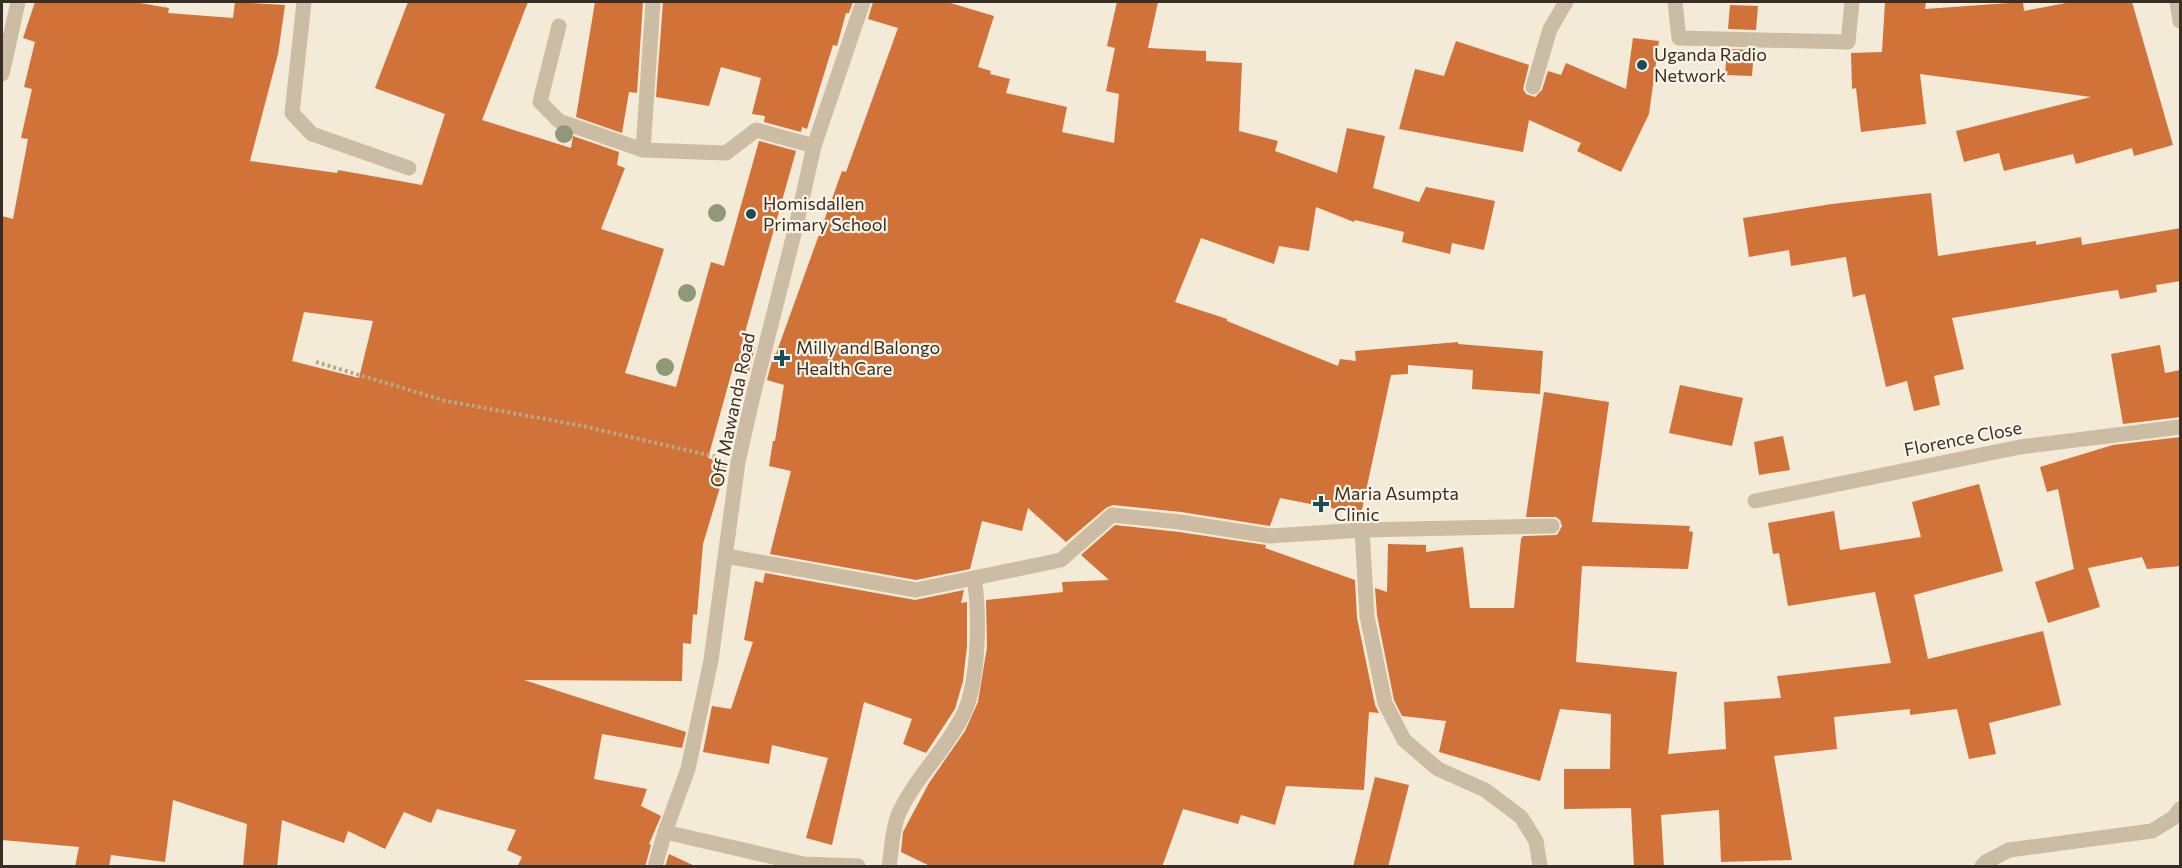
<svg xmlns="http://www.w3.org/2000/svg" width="2182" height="868" font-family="Commissioner,sans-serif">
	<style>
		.building { fill: #d17239; fill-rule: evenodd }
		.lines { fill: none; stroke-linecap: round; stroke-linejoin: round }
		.path { stroke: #b8a68d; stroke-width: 4; stroke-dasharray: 3 3; stroke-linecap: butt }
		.service { stroke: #ccbca3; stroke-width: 15 }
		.minor { stroke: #ccbca3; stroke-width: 15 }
		.tree { fill: #909977 }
		.poi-dot { fill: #184e5c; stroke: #fbf4e5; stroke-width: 2 }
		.labels { text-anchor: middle; stroke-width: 4.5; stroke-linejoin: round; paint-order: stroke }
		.poi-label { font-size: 18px; fill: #372e26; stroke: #fbf4e5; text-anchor: start }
		.street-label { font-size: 18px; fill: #372e26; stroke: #fbf4e5 }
	</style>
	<rect width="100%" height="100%" fill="#f3ead8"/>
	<g class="building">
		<path d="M35,2H134L169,8L168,13L233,18L235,2L285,5L278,54L250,161L337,173L338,170L422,185L445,114L375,88L408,2H528L482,120L571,148L573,136L619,152L617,165L625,168L601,229L664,249L625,373L676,387L711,262L724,266L759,141L796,151L742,343L755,347L748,376L732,371L708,458L727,464L703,544L697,615L693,614L691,644L683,643L682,681L524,680L686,732L682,748L602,734L594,779L647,789L641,806L661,816L649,844L651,845L645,867H517L522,857L507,850L516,830L437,809L431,823L404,812L385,849L348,831L344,843L282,820L277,867H243L247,824L173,800L165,862L111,855L109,867H75L79,847L2,840V216L13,219L28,139L21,138L32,89L24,87L35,42L23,38ZM304,312L373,321L359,378L292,361Z"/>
		<polygon points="595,2 643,2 637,93 629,92 622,133 576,117"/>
		<polygon points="663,2 853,2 849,13 846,13 837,46 833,45 807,129 802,127 801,132 764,122 765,116 752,114 761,78 721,67 709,106 656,97"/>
		<polygon points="873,2 947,2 994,16 978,67 991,71 990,74 1010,79 1006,93 1067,107 1062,132 1114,143 1119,94 1106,91 1115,48 1107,46 1117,2 1158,2 1148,48 1206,51 1206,61 1242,63 1239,131 1278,141 1275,151 1337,173 1347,128 1385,136 1373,188 1419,202 1426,187 1495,201 1484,250 1452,243 1450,254 1402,242 1404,232 1355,220 1354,222 1316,207 1309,251 1279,246 1274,264 1201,238 1175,302 1227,319 1227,321 1338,366 1340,359 1356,361 1355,351 1458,342 1458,344 1543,351 1540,394 1472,389 1473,370 1408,365 1408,374 1391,375 1361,514 1280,498 1270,526 1181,512 1113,505 1106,508 1066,542 1028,508 1022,531 982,521 970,569 916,580 770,554 791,471 769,466 773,441 775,441 784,385 767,380 774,353 776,354 842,171 846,172 898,28 868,19"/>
		<polygon points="1885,2 1926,2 1925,9 2023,2 2024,11 2071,2 2132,2 2173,145 2134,156 2132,148 2076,164 2073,154 2004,171 1999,153 1964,162 1956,131 2091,97 1920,74 1926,124 1861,132 1856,88 1852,89 1851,53 1882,52"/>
		<polygon points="1730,5 1758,6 1756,30 1728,29"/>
		<polygon points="1633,38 1659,41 1649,114 1621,172 1577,151 1581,143 1529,120 1523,152 1399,129 1415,69 1444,76 1456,41 1529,65 1523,89 1526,94 1535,97 1542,90 1548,71 1561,75 1566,63 1626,89"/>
		<polygon points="1727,49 1754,50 1752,76 1725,75"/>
		<polygon points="1931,193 1938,256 2036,241 2036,245 2081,237 2082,245 2181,228 2181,281 2156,285 2157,292 2120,299 2118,290 2103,292 1952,318 1964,369 1934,376 1940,405 1914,411 1907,381 1886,387 1865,294 1853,297 1846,257 1791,266 1789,250 1749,257 1743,218 1832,204"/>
		<polygon points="2160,345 2165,373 2181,370 2181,417 2123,424 2111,354"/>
		<polygon points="1680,385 1743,398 1732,446 1669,433"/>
		<polygon points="1544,392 1609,402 1592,522 1690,526 1689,531 1693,532 1688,569 1582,566 1576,662 1677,672 1668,754 1726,749 1724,702 1781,698 1777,676 1891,663 1875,592 1788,606 1779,553 1773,554 1768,523 1834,511 1840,550 1921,537 1912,502 1979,484 2003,571 1914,595 1928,659 2043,631 2061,705 1989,723 1996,754 1969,759 1957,709 1910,715 1910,709 1834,717 1837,749 1774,756 1792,860 1721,862 1719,810 1661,815 1664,867 1634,867 1631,808 1564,809 1564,769 1610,769 1611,714 1560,709 1540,781 1439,752 1446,721 1402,716 1394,700 1377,615 1375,588 1387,592 1388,544 1426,545 1426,552 1463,547 1470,608 1514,608 1521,539 1523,536 1557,535 1562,526 1560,520 1556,517 1526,517"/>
		<polygon points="1783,436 1790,470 1759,475 1754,442"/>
		<polygon points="2181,437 2181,566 2147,569 2142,557 2088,568 2100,607 2048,623 2035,582 2074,569 2058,489 2047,492 2040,467 2113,445"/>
		<polygon points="1115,525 1179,532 1266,545 1265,548 1355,580 1357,618 1375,705 1379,713 1369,712 1364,790 1286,786 1275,825 1241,815 1238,824 1183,809 1162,867 932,867 901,852 903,832 929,783 965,731 978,702 987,647 986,600 1063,592 1062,582 1109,580 1081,555"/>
		<polygon points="765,573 915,600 964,590 961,603 967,602 967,646 963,681 955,709 926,753 903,744 912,719 864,702 832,845 806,838 828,758 772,745 769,764 703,752 712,706 731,709 753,642 744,640 755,581 763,583"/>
		<polygon points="1375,777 1409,785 1388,867 1353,867"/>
		<polygon points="669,854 697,867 665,867"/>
	</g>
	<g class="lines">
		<polyline class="path" points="316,362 446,401 578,425 717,457"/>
		<g class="service">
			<polyline points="1675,2 1679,38 1848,42 1852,2"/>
			<polyline points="559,26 540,102 559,121 643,150 726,153 756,130 814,146"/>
			<polyline points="643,150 653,2"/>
		</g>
		<g class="minor">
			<polyline points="304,2 292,113 312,134 409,168"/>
			<polyline points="2177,2 2180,21"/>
			<polyline points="2,74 18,2"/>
			<polyline points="1533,87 1550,29 1566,2"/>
			<polyline points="1755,501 2020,447 2180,427"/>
			<polyline points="1362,530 1367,616 1385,703 1404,740 1438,769 1485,790 1521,817 1536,841 1540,866"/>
			<polyline points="726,556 916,590 1061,560 1112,515 1180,522 1270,536 1362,530 1552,526"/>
			<polyline points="665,832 804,864 858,866"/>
			<polyline points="655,866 665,832 688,769 711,660 738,462 753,396 796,226 814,146 863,2"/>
			<path d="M889,866C892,850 892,828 899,813C916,776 947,749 964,713C979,680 980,613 974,578"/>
			<polyline points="1982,866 1986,862 2009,850 2152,831 2173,818 2180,809"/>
		</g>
	</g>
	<g class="tree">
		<circle cx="564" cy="134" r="9"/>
		<circle cx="717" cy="213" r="9"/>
		<circle cx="687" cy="293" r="9"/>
		<circle cx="665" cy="367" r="9"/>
	</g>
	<g class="poi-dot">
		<circle cx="1642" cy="65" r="6"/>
		<circle cx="751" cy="214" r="6"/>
		<path d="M779 349h6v6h6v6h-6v6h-6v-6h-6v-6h6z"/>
		<path d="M1318 495h6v6h6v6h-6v6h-6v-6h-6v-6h6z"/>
	</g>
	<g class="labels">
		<g class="poi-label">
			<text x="1654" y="61">Uganda Radio<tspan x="1654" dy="21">Network</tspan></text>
			<text x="763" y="210">Homisdallen<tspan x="763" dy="21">Primary School</tspan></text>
			<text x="796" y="354">Milly and Balongo<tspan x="796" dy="21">Health Care</tspan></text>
			<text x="1334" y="500">Maria Asumpta<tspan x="1334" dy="21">Clinic</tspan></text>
		</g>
		<g class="street-label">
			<text transform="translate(733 410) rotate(-78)" y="6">Off Mawanda Road</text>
			<text transform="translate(1963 439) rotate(-11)" y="6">Florence Close</text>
		</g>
	</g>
	<rect width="2182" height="868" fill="none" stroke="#372e26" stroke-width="6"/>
</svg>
